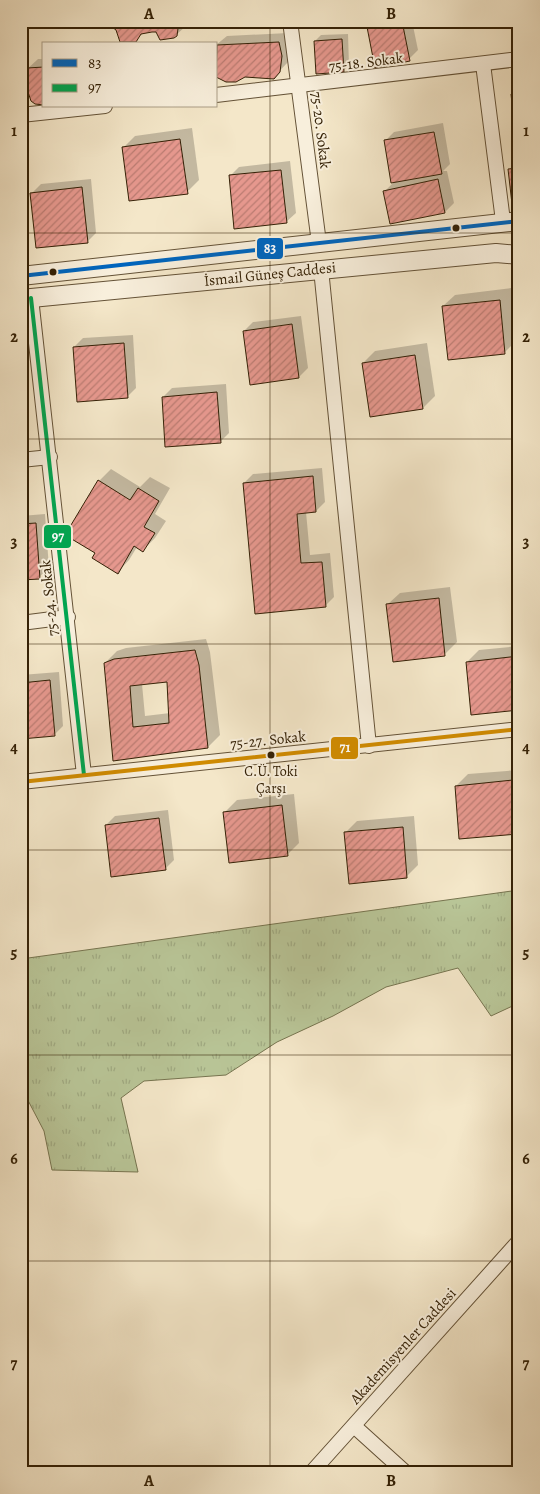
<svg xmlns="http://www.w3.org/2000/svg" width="540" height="1494" font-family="Alegreya,serif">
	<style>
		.grass { fill: url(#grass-tufts); stroke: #76744f }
		.shadow { fill: #0003; fill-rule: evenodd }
		.building { fill: url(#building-hatch); stroke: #342106; fill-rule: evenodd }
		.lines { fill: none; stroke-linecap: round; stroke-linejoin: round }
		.minor-casing { stroke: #645237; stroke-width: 16 }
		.tertiary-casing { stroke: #645237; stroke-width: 20 }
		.minor { stroke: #f8efdc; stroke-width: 14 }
		.tertiary { stroke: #f8efdc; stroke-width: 18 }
		.bus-1-casing { stroke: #f8efdc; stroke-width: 8 }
		.bus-2-casing { stroke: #f8efdc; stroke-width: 8 }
		.bus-3-casing { stroke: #f8efdc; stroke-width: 8 }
		.bus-1 { stroke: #0065bd; stroke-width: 4 }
		.bus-2 { stroke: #00a651; stroke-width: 4 }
		.bus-3 { stroke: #d08b01; stroke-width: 4 }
		.grid { fill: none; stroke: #342106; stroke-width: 1; stroke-opacity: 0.55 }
		.bus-dot { fill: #342106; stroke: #f8efdc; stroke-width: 2 }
		.labels { text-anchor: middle; stroke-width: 4; stroke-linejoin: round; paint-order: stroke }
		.bus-label { font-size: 14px; fill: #342106; stroke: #f8efdc }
		.street-label { font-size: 15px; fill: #342106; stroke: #f8efdc }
		.line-badge { stroke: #f8efdc; stroke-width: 2 }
		.badge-label { font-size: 14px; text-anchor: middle; font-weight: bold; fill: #fff }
		.neatline { fill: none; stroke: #342106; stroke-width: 2 }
		.grid-label { font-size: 16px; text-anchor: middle; font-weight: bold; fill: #342106 }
	</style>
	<defs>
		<pattern id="grass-tufts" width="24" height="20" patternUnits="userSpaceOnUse" patternTransform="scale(1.25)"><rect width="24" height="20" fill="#b9c698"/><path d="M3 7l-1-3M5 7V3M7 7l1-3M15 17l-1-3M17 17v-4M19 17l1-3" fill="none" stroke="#a0aa82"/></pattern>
		<pattern id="building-hatch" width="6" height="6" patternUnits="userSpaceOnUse" patternTransform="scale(1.25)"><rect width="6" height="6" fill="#e6988e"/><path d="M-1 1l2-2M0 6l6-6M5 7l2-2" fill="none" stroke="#bb7c72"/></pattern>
	</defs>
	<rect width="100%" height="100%" fill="#f4e7c9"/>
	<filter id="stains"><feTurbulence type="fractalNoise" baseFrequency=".004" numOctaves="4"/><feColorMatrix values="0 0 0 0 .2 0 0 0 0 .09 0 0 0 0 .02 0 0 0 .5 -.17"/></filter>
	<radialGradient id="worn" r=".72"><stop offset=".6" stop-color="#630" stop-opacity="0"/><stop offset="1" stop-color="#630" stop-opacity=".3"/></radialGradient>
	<polygon class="grass" points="519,890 519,1003 491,1016 458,968 386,987 333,1016 277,1042 226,1075 144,1081 121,1098 138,1172 52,1170 44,1131 21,1087 21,959"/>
	<g class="shadow">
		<polygon points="113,21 186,21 186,26 176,35 156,31 144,32 136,40"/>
		<polygon points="375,21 412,21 418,50 409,59 368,28"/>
		<polygon points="517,21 519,21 519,36"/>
		<polygon points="288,33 291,46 288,62 273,78 216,76 216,45 227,36"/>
		<polygon points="348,34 349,65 343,71 315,41 321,35"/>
		<polygon points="38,59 44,59 44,103 24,72"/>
		<polygon points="519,88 519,130 512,95"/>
		<polygon points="443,123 450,164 443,171 447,171 454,203 445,212 385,191 395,181 385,141 394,132"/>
		<polygon points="192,128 199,180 187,192 123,148 135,136"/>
		<polygon points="290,161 296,213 286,222 230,176 239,167"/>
		<polygon points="519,161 519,202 509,170"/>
		<polygon points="91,179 96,233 87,242 32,193 41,184"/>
		<polygon points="511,288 517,340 505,352 443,306 455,295"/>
		<polygon points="301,316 308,368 299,377 244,331 253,322"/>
		<polygon points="133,335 136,388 127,397 74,347 83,338"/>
		<polygon points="427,343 435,396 423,408 363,363 375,351"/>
		<polygon points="226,384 229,433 220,442 163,397 172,388"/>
		<polygon points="322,468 325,502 316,511 306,512 310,555 330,553 334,597 325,606 244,483 253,474"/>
		<polygon points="111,469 140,487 150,477 170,488 155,514 166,521 155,538 143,550 137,547 129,560 118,572 97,552 99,481"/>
		<polygon points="45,514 49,568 39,577 21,579 21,516"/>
		<polygon points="450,587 457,642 445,654 388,604 400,593"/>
		<path d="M206,639L210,652L220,735L208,747L114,759L105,663L117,651L126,648ZM168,681L170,713L145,716L142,684Z"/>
		<polygon points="519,646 519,708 467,662 479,650"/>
		<polygon points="59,672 63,726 54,735 21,738 21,675"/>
		<polygon points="519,770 517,833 456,786 468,774"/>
		<polygon points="294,794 299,843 287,855 225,812 237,800"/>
		<polygon points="168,810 174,860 165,869 106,825 115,816"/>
		<polygon points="414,816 418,865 406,877 345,833 357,821"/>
	</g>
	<g class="building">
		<polygon points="111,21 179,21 177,36 174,38 160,40 156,32 152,32 141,34 136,42 120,42 116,30 112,27"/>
		<polygon points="395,21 402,21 410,61 375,68 367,27"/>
		<polygon points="342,39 344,72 316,74 314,41"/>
		<polygon points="279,42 282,56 280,72 274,79 245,77 236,82 226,82 216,77 217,45"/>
		<polygon points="44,67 44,105 35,104 31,101 28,92 23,90 22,71 27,68"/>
		<polygon points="519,93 519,132 515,132 511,94"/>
		<polygon points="434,132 442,174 391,183 384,140"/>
		<polygon points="180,139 188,194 129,201 122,147"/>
		<polygon points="519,168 519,203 512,204 508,169"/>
		<polygon points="281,170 287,223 234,229 229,175"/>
		<polygon points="438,179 445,213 390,224 383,191"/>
		<polygon points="82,187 88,243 36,248 30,193"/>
		<polygon points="500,300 505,354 448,360 442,306"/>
		<polygon points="292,324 299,378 250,385 243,331"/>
		<polygon points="124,343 128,398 77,402 73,347"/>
		<polygon points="415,355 423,409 370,417 362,363"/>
		<polygon points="217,392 221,443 165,447 162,397"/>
		<polygon points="313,476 316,512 297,514 300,552 301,563 322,562 326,607 255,614 243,483"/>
		<polygon points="98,480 130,500 138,488 159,501 144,527 155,533 143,552 134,546 118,574 92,558 95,553 65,535"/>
		<polygon points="36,523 40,579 21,580 21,524"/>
		<polygon points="439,598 445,656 393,662 386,604"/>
		<path d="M195,650L199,665L208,748L113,761L104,663L114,659ZM167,682L169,723L133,727L130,686Z"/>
		<polygon points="519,656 519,710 471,715 466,662"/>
		<polygon points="50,680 55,736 21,739 21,683"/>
		<polygon points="513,780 518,834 459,839 455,786"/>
		<polygon points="282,805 288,856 229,863 223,812"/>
		<polygon points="159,818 166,870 111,877 105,825"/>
		<polygon points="403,827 407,878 349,884 344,832"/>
	</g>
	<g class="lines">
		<g class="minor-casing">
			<g id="minor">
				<polyline points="290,21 319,243"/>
				<polyline points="483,64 503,221"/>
				<polyline points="216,95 519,59"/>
				<polyline points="21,115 105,106"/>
				<polyline points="321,269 369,746"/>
				<polyline points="31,298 84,775"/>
				<polyline points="21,460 50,457"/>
				<polyline points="21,623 68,617"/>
				<polyline points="21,782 519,729"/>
				<polyline points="354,1426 406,1473"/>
				<polyline points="311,1473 519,1241"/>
			</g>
		</g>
		<g class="tertiary-casing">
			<g id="tertiary">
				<polyline points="21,276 519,221"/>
				<polyline points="21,299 496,253 519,255"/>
			</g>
		</g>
		<use href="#minor" class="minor"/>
		<use href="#tertiary" class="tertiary"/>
		<g class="bus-1-casing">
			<polyline id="bus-1" points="21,276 519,221"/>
		</g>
		<g class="bus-2-casing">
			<polyline id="bus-2" points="31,298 84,775"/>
		</g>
		<g class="bus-3-casing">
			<polyline id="bus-3" points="21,782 519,729"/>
		</g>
		<use href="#bus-1" class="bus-1"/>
		<use href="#bus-2" class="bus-2"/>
		<use href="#bus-3" class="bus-3"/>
	</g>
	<path class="grid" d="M270,21V1473M21,233H519M21,439H519M21,644H519M21,850H519M21,1055H519M21,1261H519"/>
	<g class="bus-dot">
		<circle cx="456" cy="228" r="4.5"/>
		<circle cx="53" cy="272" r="4.5"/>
		<circle cx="271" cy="755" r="4.5"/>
	</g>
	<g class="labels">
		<g class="bus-label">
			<text x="271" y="776">C.Ü. Toki<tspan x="271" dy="17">Çarşı</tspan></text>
		</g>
		<g class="street-label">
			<text transform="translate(366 62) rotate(-7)" y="5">75-18. Sokak</text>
			<text transform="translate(321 130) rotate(83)" y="5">75-20. Sokak</text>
			<text transform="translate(270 274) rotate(-6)" y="5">İsmail Güneş Caddesi</text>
			<text transform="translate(49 598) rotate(-96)" y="5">75-24. Sokak</text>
			<text transform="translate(268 740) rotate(-6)" y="5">75-27. Sokak</text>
			<text transform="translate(403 1346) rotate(-48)" y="5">Akademisyenler Caddesi</text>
		</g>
	</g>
	<g class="line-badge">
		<rect x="256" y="237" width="28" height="23" rx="5" fill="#0065bd"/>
		<rect x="43" y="524" width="29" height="25" rx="5" fill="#00a651"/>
		<rect x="330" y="736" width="29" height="24" rx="5" fill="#d08b01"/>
	</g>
	<g class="badge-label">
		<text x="270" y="253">83</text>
		<text x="58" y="541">97</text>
		<text x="345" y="752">71</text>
	</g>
	<rect width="540" height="1494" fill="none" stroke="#f4e7c9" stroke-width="55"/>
	<rect x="42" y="42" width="175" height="65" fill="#f8efdc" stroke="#aa9d86"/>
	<rect x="52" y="59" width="25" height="8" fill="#0065bd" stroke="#aa9d86"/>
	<text x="88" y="68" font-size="15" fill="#342106">83</text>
	<rect x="52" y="84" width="25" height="8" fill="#00a651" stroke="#aa9d86"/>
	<text x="88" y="92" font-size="15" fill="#342106">97</text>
	<rect x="28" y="28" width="484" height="1438" class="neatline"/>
	<g class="grid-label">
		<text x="149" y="19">A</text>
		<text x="391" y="19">B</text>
		<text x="14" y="136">1</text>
		<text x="526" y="136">1</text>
		<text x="14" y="342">2</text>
		<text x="526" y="342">2</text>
		<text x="14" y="547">3</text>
		<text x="526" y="547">3</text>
		<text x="14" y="753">4</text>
		<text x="526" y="753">4</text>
		<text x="14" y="958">5</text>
		<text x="526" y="958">5</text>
		<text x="14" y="1164">6</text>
		<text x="526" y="1164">6</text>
		<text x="14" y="1369">7</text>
		<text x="526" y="1369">7</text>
		<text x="149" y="1486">A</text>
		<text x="391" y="1486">B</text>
	</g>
	<rect width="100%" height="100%" filter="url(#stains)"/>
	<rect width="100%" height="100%" fill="url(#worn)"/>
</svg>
